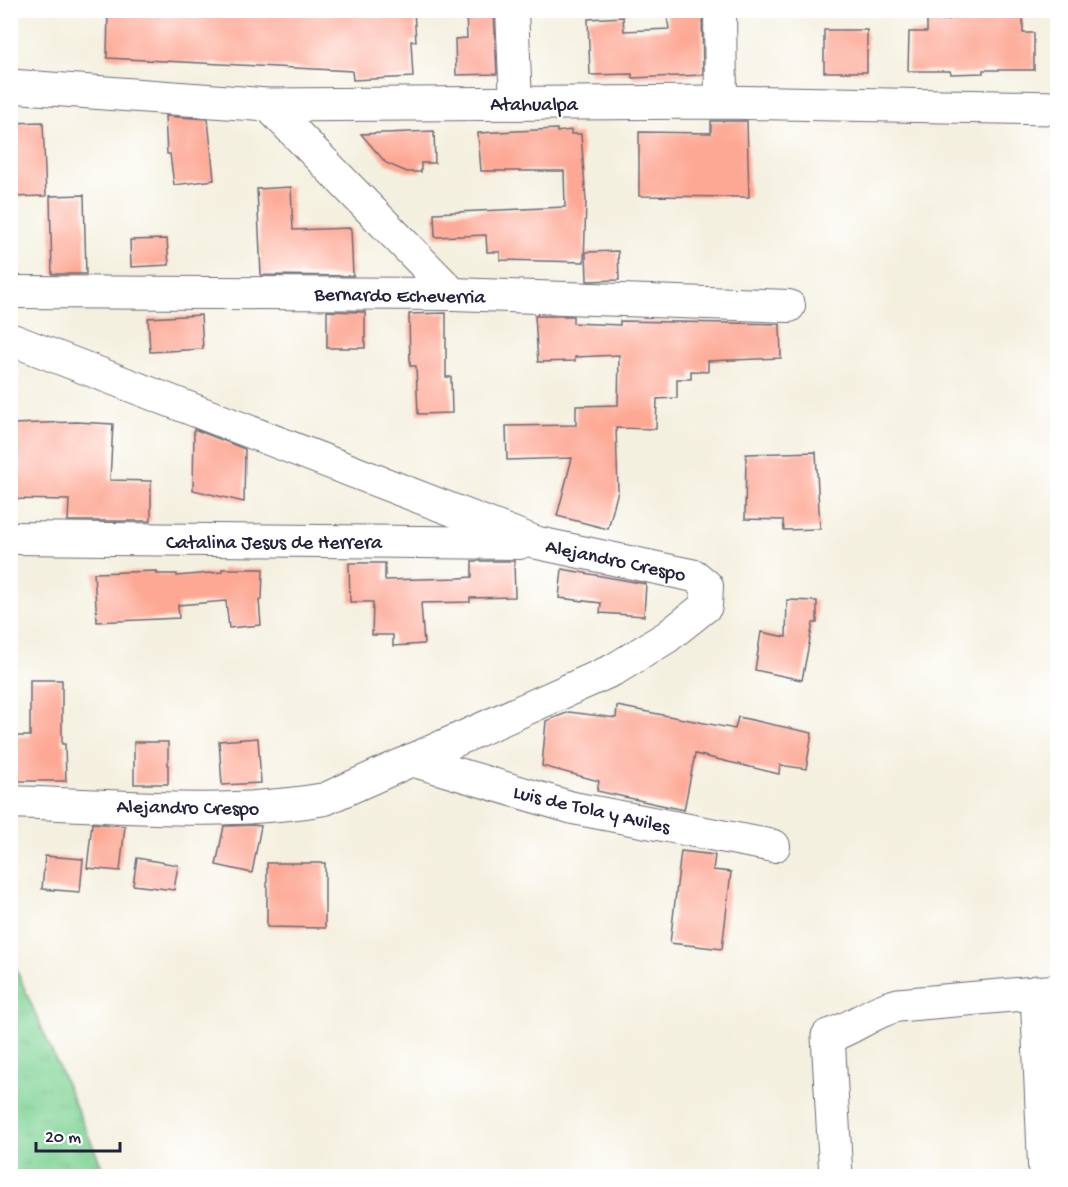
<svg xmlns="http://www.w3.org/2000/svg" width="1068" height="1187" font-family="'Gochi Hand',sans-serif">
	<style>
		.grass { fill: url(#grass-tufts); stroke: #527b68; stroke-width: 1.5 }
		.building { fill: #fda894 }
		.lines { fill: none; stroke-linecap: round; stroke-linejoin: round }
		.minor-casing { stroke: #6c6a74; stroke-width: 34 }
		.tertiary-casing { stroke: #6c6a74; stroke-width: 35 }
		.minor { stroke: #fff; stroke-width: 32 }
		.tertiary { stroke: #fff; stroke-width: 33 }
		.labels { text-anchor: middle; stroke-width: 4.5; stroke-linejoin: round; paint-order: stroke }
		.street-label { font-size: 20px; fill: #22223b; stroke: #fff }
	</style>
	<defs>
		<pattern id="grass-tufts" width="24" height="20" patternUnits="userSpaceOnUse" patternTransform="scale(1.5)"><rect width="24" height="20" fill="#82d496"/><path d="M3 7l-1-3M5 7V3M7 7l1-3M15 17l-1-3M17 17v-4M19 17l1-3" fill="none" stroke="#70b682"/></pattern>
	</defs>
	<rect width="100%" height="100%" fill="#fff"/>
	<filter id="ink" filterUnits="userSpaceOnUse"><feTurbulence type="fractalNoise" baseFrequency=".0167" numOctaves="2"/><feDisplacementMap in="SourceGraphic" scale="12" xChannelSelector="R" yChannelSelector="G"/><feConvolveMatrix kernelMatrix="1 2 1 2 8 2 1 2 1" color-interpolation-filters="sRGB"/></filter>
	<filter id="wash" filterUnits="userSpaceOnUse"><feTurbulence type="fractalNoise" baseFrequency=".008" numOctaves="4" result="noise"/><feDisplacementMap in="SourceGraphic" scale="24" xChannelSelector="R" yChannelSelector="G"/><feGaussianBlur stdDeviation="1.35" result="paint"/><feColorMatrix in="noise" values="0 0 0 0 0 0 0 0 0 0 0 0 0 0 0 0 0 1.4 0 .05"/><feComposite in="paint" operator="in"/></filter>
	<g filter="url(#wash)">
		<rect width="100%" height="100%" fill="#f4f0df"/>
		<polygon class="grass" points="10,962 13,962 106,1176 11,1176"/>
		<g id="blocks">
			<g class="building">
				<polygon points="108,10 414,10 416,41 411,41 413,77 353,80 352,71 107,58"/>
				<polygon points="466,10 494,10 497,74 456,75 455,39 467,38"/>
				<polygon points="666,10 702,10 703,75 632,78 632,74 590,75 588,19 623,17 624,31 669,29"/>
				<polygon points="948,10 1023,14 1023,33 1034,33 1034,70 983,70 983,73 951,74 950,71 908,71 909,32 927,32 927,19 949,20"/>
				<rect x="824" y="30" width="43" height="42"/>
				<polygon points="165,116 208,119 214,180 174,185 170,154 167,154"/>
				<polygon points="711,121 747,121 749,197 639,196 639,132 711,133"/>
				<polygon points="43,122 46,196 10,197 10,123"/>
				<polygon points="557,129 557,132 571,130 571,134 581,134 586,201 584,262 500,260 500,252 487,252 486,235 435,237 434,213 565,207 564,171 481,171 478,133"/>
				<polygon points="434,131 435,163 421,163 421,172 407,172 386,163 361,134"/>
				<polygon points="291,187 293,230 351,228 353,276 261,275 257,189"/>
				<polygon points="84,195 86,274 52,274 50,196"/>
				<polygon points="167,239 169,265 131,267 130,240"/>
				<polygon points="618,251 619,280 587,281 586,252"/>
				<polygon points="327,311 365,312 365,348 327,348"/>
				<polygon points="446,313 446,377 451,377 452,413 418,414 416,366 410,366 409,314"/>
				<polygon points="201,315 203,349 150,352 148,318"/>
				<polygon points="535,316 573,316 573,323 620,325 620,321 780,324 781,358 708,361 708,372 691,371 691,379 677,379 677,398 657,399 656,429 616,428 618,491 608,529 557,516 572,458 507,460 506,426 576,425 576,406 618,405 619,355 575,357 575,361 538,362"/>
				<polygon points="77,422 113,424 110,480 151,481 151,521 68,521 69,500 10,499 10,424"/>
				<polygon points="194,429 245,449 244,502 193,490"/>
				<polygon points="816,452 820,529 784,530 783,520 745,519 746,454"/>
				<polygon points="472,561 514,561 515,597 470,598 470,602 421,603 424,644 393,646 393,635 372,635 373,602 350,602 349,563 385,563 385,580 459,578 472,577"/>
				<polygon points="222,569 263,569 262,600 259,600 261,625 229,628 226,601 178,605 179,618 97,622 94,573 157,571 157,574 177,574 177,576 222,572"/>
				<polygon points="562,569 646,584 644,616 600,613 601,603 559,598"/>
				<polygon points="787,600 817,601 817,623 813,623 802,680 755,670 761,632 786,637"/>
				<polygon points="30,680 62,680 62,744 65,744 66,781 10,781 10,736 30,736"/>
				<polygon points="617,706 735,729 738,717 812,733 806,769 780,765 779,774 695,754 684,810 597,791 599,781 542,766 546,721 569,712 616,718"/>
				<polygon points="258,738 261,783 222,785 219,741"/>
				<rect x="134" y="742" width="34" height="42"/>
				<polygon points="92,823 125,826 120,871 87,868"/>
				<polygon points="253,825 261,826 252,873 216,865 224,826"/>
				<polygon points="681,851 715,855 713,870 731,872 722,949 670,943"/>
				<polygon points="45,856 83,859 80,892 42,889"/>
				<polygon points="137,858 178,865 174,890 133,885"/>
				<polygon points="267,863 325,863 325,928 267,927"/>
			</g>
		</g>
	</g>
	<g filter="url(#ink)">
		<use href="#blocks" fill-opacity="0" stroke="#6c6a74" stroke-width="1.5"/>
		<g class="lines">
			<g class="minor-casing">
				<g id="minor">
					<polyline points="512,10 516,103"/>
					<polyline points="720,10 721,102"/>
					<polyline points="268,105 453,294"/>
					<polyline points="10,292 453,294 789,306"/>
					<path d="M10,339L538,543L695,576L707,586L706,606L667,637L615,669L325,799C222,817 114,805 10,802"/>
					<polyline points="10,538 519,543"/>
					<polyline points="411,760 573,808 774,846"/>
				</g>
			</g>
			<g class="tertiary-casing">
				<g id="tertiary">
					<polyline points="10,86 268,105 721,102 1058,108"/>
					<polyline points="1037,992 1045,1176"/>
					<path d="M836,1176L828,1036C853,1029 872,1011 898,1005L1058,991"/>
				</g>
			</g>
			<use href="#minor" class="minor"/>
			<use href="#tertiary" class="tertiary"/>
		</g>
	</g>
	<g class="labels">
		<g class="street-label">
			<text x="534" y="110">Atahualpa</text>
			<text transform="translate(400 294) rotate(1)" y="7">Bernardo Echeverria</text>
			<text x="274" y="548">Catalina Jesus de Herrera</text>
			<text transform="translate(616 559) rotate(12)" y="7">Alejandro Crespo</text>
			<text transform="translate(188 806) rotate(1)" y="7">Alejandro Crespo</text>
			<text transform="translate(592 808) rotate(13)" y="7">Luis de Tola y Aviles</text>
		</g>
	</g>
	<rect width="1068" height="1187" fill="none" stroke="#fff" stroke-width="36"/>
	<path d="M36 1142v9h84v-9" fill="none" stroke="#22223b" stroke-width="3"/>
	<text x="45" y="1142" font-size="18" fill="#22223b" stroke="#ffffff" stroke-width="4.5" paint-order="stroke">20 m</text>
</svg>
